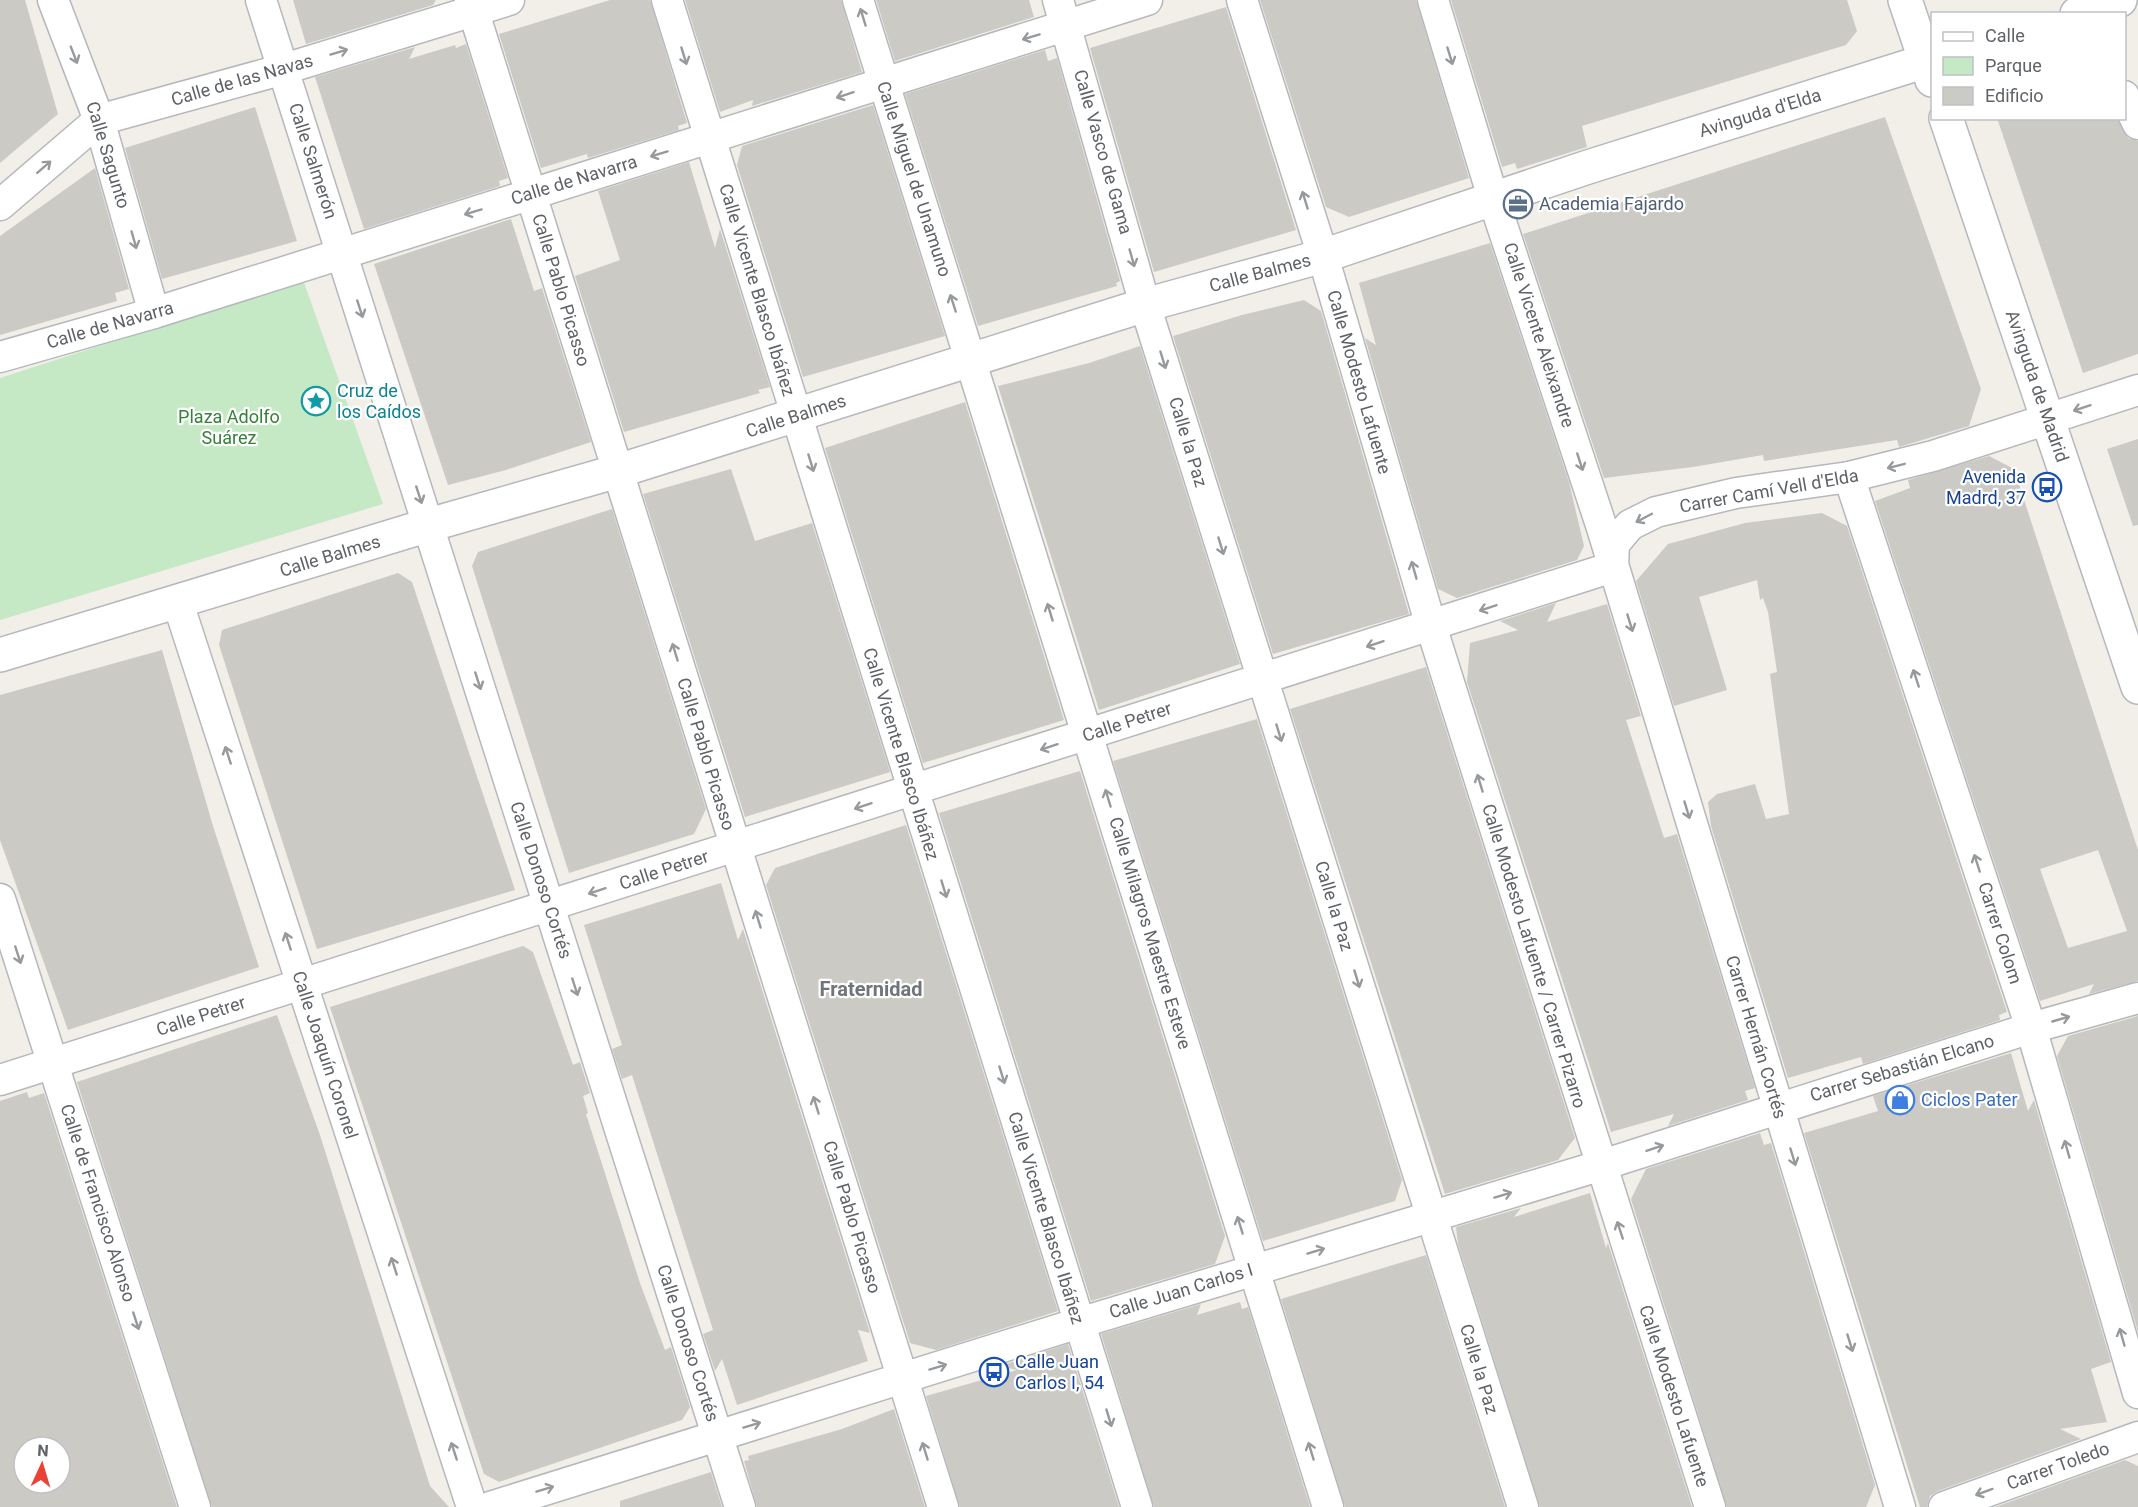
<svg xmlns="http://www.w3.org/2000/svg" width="2138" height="1507" font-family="Roboto,sans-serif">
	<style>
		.green { fill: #c5e8c5 }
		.building { fill: #cccac5; fill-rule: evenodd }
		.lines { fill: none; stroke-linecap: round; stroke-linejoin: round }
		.minor-casing { stroke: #b5b8bc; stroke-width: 33 }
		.tertiary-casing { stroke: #b5b8bc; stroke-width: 36 }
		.minor { stroke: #fff; stroke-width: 30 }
		.tertiary { stroke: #fff; stroke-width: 33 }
		.oneway { stroke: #979a9d }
		.labels { text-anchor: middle; stroke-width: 4.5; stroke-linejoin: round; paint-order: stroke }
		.street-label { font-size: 18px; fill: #5f6368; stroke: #fff }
		.service-label { font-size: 18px; fill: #4e5e75; stroke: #fff; text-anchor: start }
		.culture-label { font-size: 18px; fill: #0d838f; stroke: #fff; text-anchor: start }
		.park-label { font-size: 18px; fill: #348238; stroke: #fff }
		.transit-label { font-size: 18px; fill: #164399; stroke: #fff; text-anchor: end }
		.shop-label { font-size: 18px; fill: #366cbe; stroke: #fff; text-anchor: start }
		.neighbourhood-label { font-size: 20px; font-weight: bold; fill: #70757a; stroke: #fff }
	</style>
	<rect width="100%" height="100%" fill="#f1efe8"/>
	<polygon class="green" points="303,280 383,504 0,620 0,378"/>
	<g class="building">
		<polygon points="0,0 25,0 58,114 0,163"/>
		<polygon points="293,0 436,0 433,5 306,44"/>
		<polygon points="610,0 650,0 687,123 678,126 679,130 588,158 587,154 541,168 499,34"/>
		<polygon points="685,0 841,0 862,72 752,106 753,100 720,112"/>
		<polygon points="876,0 1029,0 1034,17 895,61"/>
		<polygon points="1260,0 1416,0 1469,178 1349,217 1326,207"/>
		<polygon points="1451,0 1847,0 1857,31 1846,45 1582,126 1587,147 1517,169 1515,163 1502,167"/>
		<polygon points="1226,7 1296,230 1154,272 1090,48"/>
		<polygon points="466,44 508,178 499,181 500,186 364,229 315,77 415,47 409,59 455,45 456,48"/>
		<polygon points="1045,50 1048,61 1057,58 1120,281 1116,283 1117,286 978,326 905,94"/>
		<polygon points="873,105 945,336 803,377 737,165 742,146"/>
		<polygon points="255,107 297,241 162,279 125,148"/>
		<polygon points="1885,117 1981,389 1969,426 1899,447 1897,440 1764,461 1763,455 1693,467 1604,478 1523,234"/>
		<polygon points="1997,118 2116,118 2128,138 2138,141 2138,354 2083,373"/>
		<polygon points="689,162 715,248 720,229 770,387 758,390 760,393 624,432 575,276 620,260 598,191"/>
		<polygon points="95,168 129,289 115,293 117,301 0,335 0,236"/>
		<polygon points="511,219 534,291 542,288 591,442 506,470 448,485 374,264"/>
		<polygon points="1490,243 1569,482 1584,546 1577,560 1457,598 1438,589 1365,338 1376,345 1359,283"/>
		<polygon points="1304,300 1321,311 1409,614 1273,654 1173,336 1242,315"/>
		<polygon points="1140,346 1240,664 1099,710 998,386 1089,363"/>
		<polygon points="965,402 1064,720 923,763 825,448"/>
		<polygon points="2138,439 2138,525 2133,526 2107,449"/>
		<path d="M1989,456L2014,469L2138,850V981L2089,994L2094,984L2040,1001L1875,501L1910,488L1908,480ZM2098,850L2127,931L2068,948L2040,869Z"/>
		<polygon points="731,469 755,541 812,523 890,772 745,817 643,494"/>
		<polygon points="612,509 706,809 694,834 569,873 472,566 478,552"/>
		<polygon points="1822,513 1847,526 2007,1012 1999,1015 2000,1020 1863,1064 1861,1057 1788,1078 1711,826 1708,802 1717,794 1755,784 1766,819 1789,814 1770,674 1777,672 1768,612 1763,598 1760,600 1757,580 1699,597 1727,690 1674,706 1636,581 1668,544 1745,523"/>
		<polygon points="398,573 412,582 515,890 317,949 219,645 222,630"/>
		<polygon points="1556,603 1547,622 1607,604 1641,716 1626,720 1664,838 1677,834 1755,1088 1745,1091 1748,1100 1668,1126 1674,1114 1611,1132 1467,682 1470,643 1518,630 1500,621"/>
		<polygon points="162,650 213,826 259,967 68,1030 0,840 0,695"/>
		<polygon points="1426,667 1575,1138 1558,1160 1445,1194 1290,709"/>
		<polygon points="1257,719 1402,1180 1395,1201 1263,1241 1113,761"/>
		<polygon points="1080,771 1225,1236 1215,1264 1091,1301 939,813"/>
		<polygon points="906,825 1058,1311 936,1350 910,1343 766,885 775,868"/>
		<polygon points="721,883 738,940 743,929 870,1333 858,1330 868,1361 737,1405 722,1359 715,1371 703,1334 713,1330 632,1075 622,1079 612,1049 622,1045 584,925"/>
		<polygon points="523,946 533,952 573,1065 580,1062 590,1093 583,1096 588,1113 586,1114 640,1283 665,1350 671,1347 690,1407 682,1420 499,1482 484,1474 330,1007"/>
		<polygon points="277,1015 320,1135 430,1486 449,1507 212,1507 77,1082"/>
		<polygon points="2138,1016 2138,1332 2057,1056 2068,1036"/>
		<polygon points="2011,1053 2028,1111 2034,1100 2111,1362 2091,1369 2107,1422 2060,1429 2081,1439 1938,1491 1930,1496 1927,1507 1920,1507 1804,1133 1878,1111 1873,1096"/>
		<path d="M27,1092L29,1098L44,1093L177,1507H0V1101ZM24,1447H60V1483H24Z"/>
		<polygon points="1760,1133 1764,1145 1771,1143 1875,1485 1866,1507 1727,1507 1631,1199 1646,1169"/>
		<polygon points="1590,1193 1606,1248 1608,1243 1692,1507 1540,1507 1458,1244 1456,1227 1521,1208 1514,1217"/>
		<polygon points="1426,1255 1505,1507 1345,1507 1281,1299"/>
		<polygon points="1240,1302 1242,1309 1248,1307 1310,1507 1154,1507 1101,1334 1201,1304 1197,1315"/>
		<polygon points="1068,1344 1119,1507 960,1507 926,1396 1017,1370 1000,1366"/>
		<polygon points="894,1409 925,1507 757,1507 744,1461 749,1460 748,1456 842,1429"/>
		<polygon points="2125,1460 2138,1466 2138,1507 1995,1507"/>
		<polygon points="711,1472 722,1507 620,1507 620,1501"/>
	</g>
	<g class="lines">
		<g class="minor-casing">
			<g id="minor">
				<polyline points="53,0 99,120 154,313"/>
				<polyline points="261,0 740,1507"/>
				<polyline points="470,0 943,1507"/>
				<polyline points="667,0 1137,1507"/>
				<polyline points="858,0 1328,1507"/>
				<polyline points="1058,0 1145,305 1523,1507"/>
				<polyline points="1242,0 1323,256 1431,626 1710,1507"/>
				<polyline points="1433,0 1493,198 1602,528 1900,1507"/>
				<polyline points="2124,96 2138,124"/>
				<polyline points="0,205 99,120 284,69 509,0"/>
				<polyline points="0,357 154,313 1147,0"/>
				<polyline points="1849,477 2031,1028 2138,1393"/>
				<polyline points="178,603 472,1507"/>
				<polyline points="0,899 195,1507"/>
				<polyline points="0,1080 1613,567 1614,544 1630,525 1656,512 1736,493 1849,477 1933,456 2138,390"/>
				<polyline points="490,1507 1079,1323 1599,1166 2031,1028 2138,998"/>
				<polyline points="1944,1507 2138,1437"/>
			</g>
		</g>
		<g class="tertiary-casing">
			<g id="tertiary">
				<polyline points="1905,0 1932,80"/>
				<polyline points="2077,14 2120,0"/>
				<polyline points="1946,118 2138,687"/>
				<polyline points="0,655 429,525 618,471 1145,305 1323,256 1588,167 1932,59"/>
			</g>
		</g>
		<use href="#minor" class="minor"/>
		<use href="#tertiary" class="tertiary"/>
	</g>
	<defs><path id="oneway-shaft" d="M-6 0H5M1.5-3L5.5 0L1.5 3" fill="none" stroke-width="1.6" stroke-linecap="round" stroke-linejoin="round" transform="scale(1.5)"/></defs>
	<g class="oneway">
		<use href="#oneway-shaft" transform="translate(863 17) rotate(-107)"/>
		<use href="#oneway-shaft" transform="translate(1031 37) rotate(163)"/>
		<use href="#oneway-shaft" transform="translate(339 52) rotate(-17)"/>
		<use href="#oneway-shaft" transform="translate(74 55) rotate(69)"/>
		<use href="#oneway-shaft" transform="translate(684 56) rotate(73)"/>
		<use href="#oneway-shaft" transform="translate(1450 56) rotate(73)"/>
		<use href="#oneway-shaft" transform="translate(845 95) rotate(162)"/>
		<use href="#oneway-shaft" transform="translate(659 154) rotate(163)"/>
		<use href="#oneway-shaft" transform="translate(44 167) rotate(-41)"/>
		<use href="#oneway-shaft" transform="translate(1305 200) rotate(-107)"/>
		<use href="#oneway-shaft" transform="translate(473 212) rotate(163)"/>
		<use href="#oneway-shaft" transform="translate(134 240) rotate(74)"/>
		<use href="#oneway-shaft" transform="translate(1132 258) rotate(74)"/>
		<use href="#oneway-shaft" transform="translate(953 303) rotate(-108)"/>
		<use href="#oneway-shaft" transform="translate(360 309) rotate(72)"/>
		<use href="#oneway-shaft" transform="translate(1163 360) rotate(73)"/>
		<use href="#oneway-shaft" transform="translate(2082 408) rotate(162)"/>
		<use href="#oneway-shaft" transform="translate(1580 462) rotate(72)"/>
		<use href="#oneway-shaft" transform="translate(811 463) rotate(73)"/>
		<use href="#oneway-shaft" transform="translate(1896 466) rotate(166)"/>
		<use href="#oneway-shaft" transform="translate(419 495) rotate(72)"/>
		<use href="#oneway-shaft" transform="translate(1644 518) rotate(152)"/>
		<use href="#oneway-shaft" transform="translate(1221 546) rotate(73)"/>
		<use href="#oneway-shaft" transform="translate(1414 570) rotate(-106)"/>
		<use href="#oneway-shaft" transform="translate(1488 608) rotate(162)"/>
		<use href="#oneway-shaft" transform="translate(1050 612) rotate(-107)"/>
		<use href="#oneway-shaft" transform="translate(1630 623) rotate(73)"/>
		<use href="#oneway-shaft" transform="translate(1375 644) rotate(162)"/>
		<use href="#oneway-shaft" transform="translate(675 652) rotate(-107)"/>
		<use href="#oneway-shaft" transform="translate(1916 678) rotate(-108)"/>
		<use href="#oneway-shaft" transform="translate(478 681) rotate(72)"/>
		<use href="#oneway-shaft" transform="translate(1279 733) rotate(73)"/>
		<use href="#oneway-shaft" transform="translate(1049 747) rotate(162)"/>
		<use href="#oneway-shaft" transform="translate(228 755) rotate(-108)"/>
		<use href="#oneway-shaft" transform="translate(1480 783) rotate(-107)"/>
		<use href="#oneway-shaft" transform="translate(1108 798) rotate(-107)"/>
		<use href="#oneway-shaft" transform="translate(863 806) rotate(162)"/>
		<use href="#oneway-shaft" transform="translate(1687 810) rotate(73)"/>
		<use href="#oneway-shaft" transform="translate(1977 863) rotate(-108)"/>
		<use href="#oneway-shaft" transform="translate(944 889) rotate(73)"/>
		<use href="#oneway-shaft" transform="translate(597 891) rotate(162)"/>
		<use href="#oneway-shaft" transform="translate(758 919) rotate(-107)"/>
		<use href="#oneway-shaft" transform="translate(288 941) rotate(-108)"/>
		<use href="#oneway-shaft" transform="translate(18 955) rotate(72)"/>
		<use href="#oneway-shaft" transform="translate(1357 979) rotate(73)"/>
		<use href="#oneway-shaft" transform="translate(575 987) rotate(72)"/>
		<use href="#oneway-shaft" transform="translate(2061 1019) rotate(-16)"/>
		<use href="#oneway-shaft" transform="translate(1002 1075) rotate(73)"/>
		<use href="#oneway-shaft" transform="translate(816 1105) rotate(-107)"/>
		<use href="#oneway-shaft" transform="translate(1655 1148) rotate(-18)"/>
		<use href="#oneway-shaft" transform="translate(2067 1149) rotate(-106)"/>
		<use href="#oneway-shaft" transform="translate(1793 1157) rotate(73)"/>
		<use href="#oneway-shaft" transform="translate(1503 1195) rotate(-17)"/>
		<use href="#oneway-shaft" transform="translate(1240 1225) rotate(-107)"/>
		<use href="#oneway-shaft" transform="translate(1620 1230) rotate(-108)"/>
		<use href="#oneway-shaft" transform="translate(1316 1251) rotate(-17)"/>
		<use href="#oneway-shaft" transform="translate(394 1266) rotate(-108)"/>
		<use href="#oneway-shaft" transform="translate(136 1321) rotate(72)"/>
		<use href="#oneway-shaft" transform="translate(2122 1337) rotate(-106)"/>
		<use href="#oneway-shaft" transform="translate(1850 1343) rotate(73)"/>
		<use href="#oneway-shaft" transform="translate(938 1367) rotate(-17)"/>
		<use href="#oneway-shaft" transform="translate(1109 1418) rotate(73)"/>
		<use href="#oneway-shaft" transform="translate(752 1425) rotate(-17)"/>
		<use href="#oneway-shaft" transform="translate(454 1451) rotate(-108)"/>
		<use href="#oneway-shaft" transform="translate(925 1451) rotate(-107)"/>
		<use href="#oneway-shaft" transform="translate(1311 1451) rotate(-107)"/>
		<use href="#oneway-shaft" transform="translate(545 1489) rotate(-17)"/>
		<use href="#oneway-shaft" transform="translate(1984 1492) rotate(160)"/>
	</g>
	<defs>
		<g id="office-ring" transform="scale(1.5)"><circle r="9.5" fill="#fff" stroke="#5c6f8a" stroke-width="1.5"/><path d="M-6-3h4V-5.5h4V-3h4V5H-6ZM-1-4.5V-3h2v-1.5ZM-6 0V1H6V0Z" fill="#5c6f8a"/></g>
		<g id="sight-ring" transform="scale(1.5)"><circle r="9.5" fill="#fff" stroke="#0f9aa8" stroke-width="1.5"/><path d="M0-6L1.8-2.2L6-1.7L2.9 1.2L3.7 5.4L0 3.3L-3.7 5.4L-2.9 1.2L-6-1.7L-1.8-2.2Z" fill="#0f9aa8"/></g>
		<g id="bus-ring" transform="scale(1.5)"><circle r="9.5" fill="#fff" stroke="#1a4fb4" stroke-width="1.5"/><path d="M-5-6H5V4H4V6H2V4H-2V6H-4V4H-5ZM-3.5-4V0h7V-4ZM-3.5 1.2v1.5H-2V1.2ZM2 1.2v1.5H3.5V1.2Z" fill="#1a4fb4"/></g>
		<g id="shop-ring" transform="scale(1.5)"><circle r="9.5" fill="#fff" stroke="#3f7fe0" stroke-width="1.5"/><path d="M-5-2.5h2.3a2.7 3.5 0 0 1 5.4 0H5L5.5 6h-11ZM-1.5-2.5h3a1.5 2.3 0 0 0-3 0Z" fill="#3f7fe0"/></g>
	</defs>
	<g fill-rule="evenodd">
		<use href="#office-ring" x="1518" y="204"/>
		<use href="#sight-ring" x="316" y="401"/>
		<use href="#bus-ring" x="2047" y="487"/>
		<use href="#shop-ring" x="1900" y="1100"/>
		<use href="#bus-ring" x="994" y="1372"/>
	</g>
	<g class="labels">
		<g class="street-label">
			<text transform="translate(242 80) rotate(-16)" y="6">Calle de las Navas</text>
			<text transform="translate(1760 113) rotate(-17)" y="6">Avinguda d'Elda</text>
			<text transform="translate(1103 152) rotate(74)" y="6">Calle Vasco de Gama</text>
			<text transform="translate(108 155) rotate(73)" y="6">Calle Sagunto</text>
			<text transform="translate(313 161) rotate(72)" y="6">Calle Salmerón</text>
			<text transform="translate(914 179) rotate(72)" y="6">Calle Miguel de Unamuno</text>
			<text transform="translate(574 180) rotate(-17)" y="6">Calle de Navarra</text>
			<text transform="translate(1260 273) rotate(-15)" y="6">Calle Balmes</text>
			<text transform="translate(561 290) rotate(73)" y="6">Calle Pablo Picasso</text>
			<text transform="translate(757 290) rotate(73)" y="6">Calle Vicente Blasco Ibáñez</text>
			<text transform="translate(110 325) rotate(-16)" y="6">Calle de Navarra</text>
			<text transform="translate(1539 335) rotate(72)" y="6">Calle Vicente Aleixandre</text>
			<text transform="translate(1359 382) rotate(74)" y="6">Calle Modesto Lafuente</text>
			<text transform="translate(2037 386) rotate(71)" y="6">Avinguda de Madrid</text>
			<text transform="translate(796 416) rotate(-18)" y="6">Calle Balmes</text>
			<text transform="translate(1188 442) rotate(73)" y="6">Calle la Paz</text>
			<text transform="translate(1769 491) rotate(-10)" y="6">Carrer Camí Vell d'Elda</text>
			<text transform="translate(330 556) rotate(-17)" y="6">Calle Balmes</text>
			<text transform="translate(1127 722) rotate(-18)" y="6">Calle Petrer</text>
			<text transform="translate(706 754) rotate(73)" y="6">Calle Pablo Picasso</text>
			<text transform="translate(901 754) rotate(73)" y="6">Calle Vicente Blasco Ibáñez</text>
			<text transform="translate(664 870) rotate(-18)" y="6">Calle Petrer</text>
			<text transform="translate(541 880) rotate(72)" y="6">Calle Donoso Cortés</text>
			<text transform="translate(1334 906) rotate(73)" y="6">Calle la Paz</text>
			<text transform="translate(1150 933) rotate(73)" y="6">Calle Milagros Maestre Esteve</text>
			<text transform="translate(2000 933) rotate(72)" y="6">Carrer Colom</text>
			<text transform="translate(1534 956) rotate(73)" y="6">Calle Modesto Lafuente / Carrer Pizarro</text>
			<text transform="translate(201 1016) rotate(-18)" y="6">Calle Petrer</text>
			<text transform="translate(1756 1037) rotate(73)" y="6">Carrer Hernán Cortés</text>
			<text transform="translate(325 1055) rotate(72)" y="6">Calle Joaquín Coronel</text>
			<text transform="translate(1902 1068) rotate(-17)" y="6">Carrer Sebastián Elcano</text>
			<text transform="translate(98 1203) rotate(72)" y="6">Calle de Francisco Alonso</text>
			<text transform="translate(852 1217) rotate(73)" y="6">Calle Pablo Picasso</text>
			<text transform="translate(1046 1218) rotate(73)" y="6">Calle Vicente Blasco Ibáñez</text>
			<text transform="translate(1181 1291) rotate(-17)" y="6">Calle Juan Carlos I</text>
			<text transform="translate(688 1343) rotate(72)" y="6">Calle Donoso Cortés</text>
			<text transform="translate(1479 1369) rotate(73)" y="6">Calle la Paz</text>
			<text transform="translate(1674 1396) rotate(72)" y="6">Calle Modesto Lafuente</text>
			<text transform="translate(2058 1466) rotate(-20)" y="6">Carrer Toledo</text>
		</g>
		<g class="service-label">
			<text x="1539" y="210">Academia Fajardo</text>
		</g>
		<g class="culture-label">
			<text x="337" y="397">Cruz de<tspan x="337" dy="21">los Caídos</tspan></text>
		</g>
		<g class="park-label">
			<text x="229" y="423">Plaza Adolfo<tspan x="229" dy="21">Suárez</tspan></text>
		</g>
		<g class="transit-label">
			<text x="2026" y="483">Avenida<tspan x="2026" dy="21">Madrd, 37</tspan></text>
			<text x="1015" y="1368" text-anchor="start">Calle Juan<tspan x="1015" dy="21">Carlos I, 54</tspan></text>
		</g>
		<g class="shop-label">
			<text x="1921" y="1106">Ciclos Pater</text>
		</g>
		<g class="neighbourhood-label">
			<text x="871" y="996">Fraternidad</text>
		</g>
	</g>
	<rect x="1931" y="12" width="195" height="108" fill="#ffffff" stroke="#bfc1c3" stroke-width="1.5"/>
	<rect x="1943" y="32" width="30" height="9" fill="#ffffff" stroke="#bfc1c3" stroke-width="1.5"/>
	<text x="1985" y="42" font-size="18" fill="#5f6368">Calle</text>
	<rect x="1943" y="57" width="30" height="18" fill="#c5e8c5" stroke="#bfc1c3" stroke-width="1.5"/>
	<text x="1985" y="72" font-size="18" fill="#5f6368">Parque</text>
	<rect x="1943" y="87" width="30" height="18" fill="#cccac5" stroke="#bfc1c3" stroke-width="1.5"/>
	<text x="1985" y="102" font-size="18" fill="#5f6368">Edificio</text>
	<g transform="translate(42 1465) rotate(4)"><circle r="28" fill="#ffffff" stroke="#bfc1c3" stroke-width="1.5"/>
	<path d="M0-4.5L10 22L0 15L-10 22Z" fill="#ea4335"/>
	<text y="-9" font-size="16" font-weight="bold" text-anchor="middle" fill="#5f6368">N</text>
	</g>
</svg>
